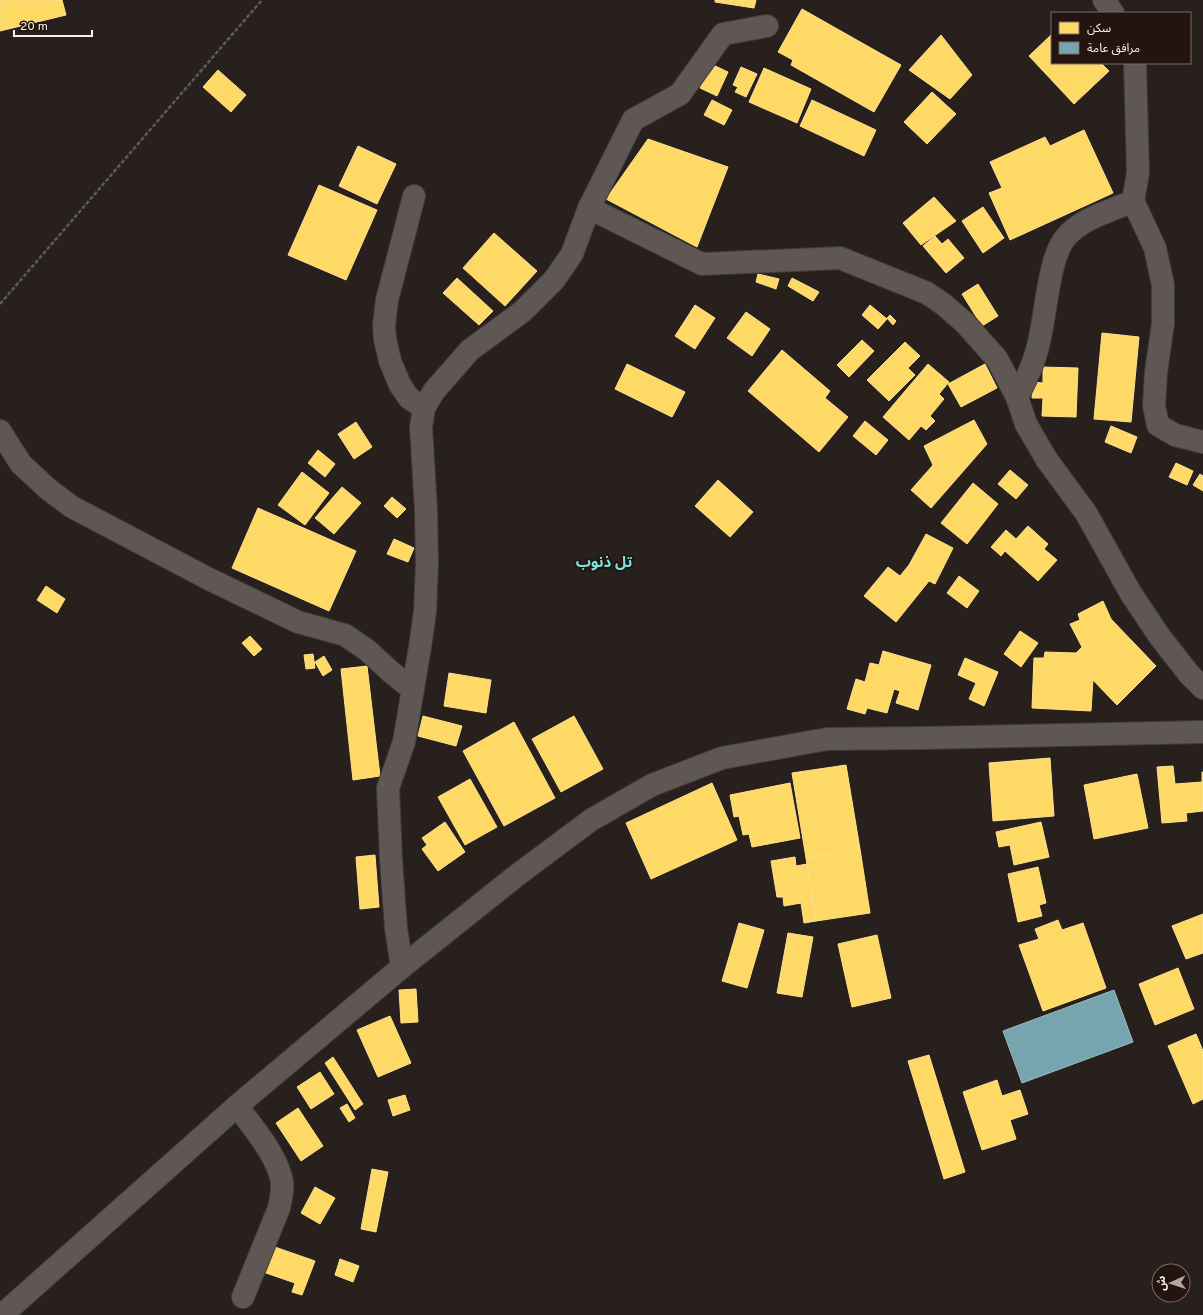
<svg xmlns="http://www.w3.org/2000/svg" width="1203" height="1315" font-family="Overpass,'Noto Sans Arabic',sans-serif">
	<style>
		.homes { fill: #ffd966; stroke: #fee08e }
		.public { fill: #76a5af; stroke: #9ebcc1 }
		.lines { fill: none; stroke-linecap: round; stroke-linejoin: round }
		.minor-casing { stroke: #423c3a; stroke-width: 24 }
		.path { stroke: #605a57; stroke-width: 2.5; stroke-dasharray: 4 2; stroke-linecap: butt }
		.minor { stroke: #5f5754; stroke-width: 22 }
		.labels { text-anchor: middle; stroke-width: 4; stroke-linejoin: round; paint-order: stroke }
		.quarter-label { font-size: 15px; font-weight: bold; fill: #79e4de; stroke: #23140f }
	</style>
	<rect width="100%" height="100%" fill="#28201d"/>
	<g class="homes">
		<polygon points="0,0 62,0 66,15 0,31"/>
		<polygon points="715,0 756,0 754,8 715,2"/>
		<polygon points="802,9 901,65 874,112 791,65 793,60 778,52"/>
		<polygon points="1052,34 1052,63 1101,63 1109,71 1074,104 1029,56"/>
		<polygon points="941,35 972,75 950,99 909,70"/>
		<polygon points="711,64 728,72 717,96 700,88"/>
		<polygon points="741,67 757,74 746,97 735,92 738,87 733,85"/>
		<polygon points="764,68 811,89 797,123 749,102"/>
		<polygon points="218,70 246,95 231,112 203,87"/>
		<polygon points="932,92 956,114 927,144 904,122"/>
		<polygon points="712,100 732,110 724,125 704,115"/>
		<polygon points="812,100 876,130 864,156 800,126"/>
		<polygon points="1084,130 1113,193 1010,240 989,193 1002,188 990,162 1045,137 1050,146"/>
		<polygon points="648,139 728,167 697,247 606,199"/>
		<polygon points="358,146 396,164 377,204 339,186"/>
		<polygon points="319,185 377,210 346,280 288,255"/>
		<polygon points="934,197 956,221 921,245 903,223"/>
		<polygon points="983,207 1004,238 983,253 962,221"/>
		<polygon points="494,233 537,271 505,306 463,268"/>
		<polygon points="935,236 942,244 948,239 964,258 946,273 923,246"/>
		<polygon points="758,274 779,279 776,289 756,282"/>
		<polygon points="457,278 493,311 479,325 443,293"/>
		<polygon points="792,278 819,292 813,301 788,286"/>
		<polygon points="978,284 998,316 982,326 962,294"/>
		<polygon points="695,305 715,318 695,349 675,336"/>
		<polygon points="870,305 887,319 878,329 862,315"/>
		<polygon points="746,312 770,329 752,356 727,338"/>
		<polygon points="890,315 896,321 893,325 887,318"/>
		<polygon points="1102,333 1139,337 1131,422 1094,419"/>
		<polygon points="862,340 874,351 849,377 837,365"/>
		<polygon points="905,342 920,356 908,368 915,375 889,401 867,380"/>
		<polygon points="782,350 830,391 825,398 848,417 819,452 748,391"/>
		<polygon points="627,364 685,392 672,417 615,389"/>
		<polygon points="928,364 949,382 939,394 944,399 930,416 935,421 926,430 921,426 909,440 883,417"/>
		<polygon points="985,364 997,388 961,407 948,384"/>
		<polygon points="1043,367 1078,368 1076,417 1042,416 1043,398 1032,398 1033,382 1043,383"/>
		<polygon points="974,420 987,444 931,508 911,490 933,465 924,446"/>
		<polygon points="865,421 888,440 876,455 853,436"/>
		<polygon points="356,422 372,447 354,459 338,434"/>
		<polygon points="1111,426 1137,437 1131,453 1105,442"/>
		<polygon points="318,450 335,464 325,477 308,463"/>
		<polygon points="1176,463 1193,471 1187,485 1169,477"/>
		<polygon points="1010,470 1028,485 1016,499 998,484"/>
		<polygon points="302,472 329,493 305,525 278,505"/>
		<polygon points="1200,474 1203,476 1203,491 1193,485"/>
		<polygon points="718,480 753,512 730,537 695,506"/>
		<polygon points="973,483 998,504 967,544 941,523"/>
		<polygon points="342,487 361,503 334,534 315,518"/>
		<polygon points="392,497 406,509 397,518 384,506"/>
		<polygon points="258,508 356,551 329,611 232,568"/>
		<polygon points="1028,526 1048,544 1044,549 1057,560 1038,581 1005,551 1001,556 991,547 1006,530 1016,539"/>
		<polygon points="926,534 953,548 935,584 929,581 896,622 864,596 888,567 900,576 909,565"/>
		<polygon points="394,539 414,548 408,562 387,554"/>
		<polygon points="959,576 979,591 967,608 947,593"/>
		<polygon points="46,586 65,599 57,613 37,600"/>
		<polygon points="1103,601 1111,619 1156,666 1117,705 1089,676 1094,671 1076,653 1082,647 1070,624 1080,620 1078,614"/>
		<polygon points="1020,631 1038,643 1021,667 1004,654"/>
		<polygon points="250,636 262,649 254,656 242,643"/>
		<polygon points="883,651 931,665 918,710 896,703 900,691 894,689 887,713 867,708 865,714 847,709 856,679 865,682 870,663 879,665"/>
		<polygon points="1045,652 1076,653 1094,671 1089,676 1093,679 1091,711 1032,708 1034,658 1044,658"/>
		<polygon points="313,654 315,668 306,669 304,655"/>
		<polygon points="324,656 332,670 323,676 315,662"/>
		<polygon points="965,658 998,672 984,706 969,699 976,683 958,675"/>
		<polygon points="367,666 380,776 353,780 341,669"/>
		<polygon points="449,673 491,680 486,713 444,706"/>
		<polygon points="423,716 462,726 456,746 418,736"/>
		<polygon points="574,716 603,769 561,792 532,739"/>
		<polygon points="514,722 555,798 504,826 463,751"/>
		<polygon points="1050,758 1054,816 993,821 989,763"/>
		<polygon points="846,765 860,849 806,858 792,773"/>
		<polygon points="1173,766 1175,784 1202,782 1202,772 1203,772 1203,811 1186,813 1187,821 1162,823 1157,767"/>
		<polygon points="1137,774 1148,828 1094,839 1084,785"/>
		<polygon points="470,779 497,827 465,845 438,797"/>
		<polygon points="712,783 737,840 651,879 626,823"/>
		<polygon points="790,783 800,838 752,847 749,834 743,835 739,816 734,817 730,795"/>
		<polygon points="445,822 465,852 438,871 422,849 427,845 422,838"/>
		<polygon points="1041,822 1049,857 1014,865 1010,845 999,847 996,832"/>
		<polygon points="860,849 870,913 816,921 806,858"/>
		<polygon points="375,855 379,907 360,909 356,857"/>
		<polygon points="795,857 796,866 807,864 816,921 804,923 801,903 784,906 783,897 777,897 771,861"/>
		<polygon points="1038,867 1046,903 1039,905 1042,916 1018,922 1008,874"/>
		<polygon points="1203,914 1203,953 1186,959 1172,926"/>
		<polygon points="1058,920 1062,930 1083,923 1106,988 1043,1011 1019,945 1039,939 1035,929"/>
		<polygon points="739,923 764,930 747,988 722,981"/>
		<polygon points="788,933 813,937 802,997 777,993"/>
		<polygon points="877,935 891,998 852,1007 838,944"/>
		<polygon points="1178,968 1194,1009 1155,1025 1139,984"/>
		<polygon points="416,989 418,1022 401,1023 399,990"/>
		<polygon points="390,1016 411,1063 378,1077 357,1030"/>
		<polygon points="1196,1034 1203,1051 1203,1099 1193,1104 1168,1046"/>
		<polygon points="929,1055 965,1172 944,1179 908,1061"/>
		<polygon points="333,1057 363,1104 355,1110 325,1063"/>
		<polygon points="320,1072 334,1094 311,1109 297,1087"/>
		<polygon points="997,1080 1002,1096 1020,1090 1028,1114 1010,1120 1016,1139 982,1150 963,1092"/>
		<polygon points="405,1095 410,1110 393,1116 388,1100"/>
		<polygon points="347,1104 355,1118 349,1122 340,1108"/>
		<polygon points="298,1108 323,1146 301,1161 276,1123"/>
		<polygon points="372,1169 388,1172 376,1232 361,1229"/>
		<polygon points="315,1187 335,1198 320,1224 301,1213"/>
		<polygon points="272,1246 315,1261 302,1295 292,1292 295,1283 263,1272"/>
		<polygon points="340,1259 359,1266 353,1282 335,1275"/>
	</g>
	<polygon class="public" points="1114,990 1133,1042 1022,1083 1003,1031"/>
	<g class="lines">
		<g class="minor-casing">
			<g id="minor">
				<polyline points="1104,0 1113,13"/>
				<polyline points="414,196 387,300 384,325 385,339 390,361 400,385 409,398 424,408"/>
				<polyline points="1133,201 1155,248 1163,285 1163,324 1156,372 1154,406 1158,425 1175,435 1203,442"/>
				<polyline points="589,208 702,264 840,258 927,293 943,304 965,323 997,359 1017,397 1026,424 1047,460 1086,513 1130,592 1160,637 1189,674 1203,688"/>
				<path d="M1017,397C1026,380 1034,364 1038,346C1046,318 1048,257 1066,237C1082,218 1111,211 1133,201L1138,173L1135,63"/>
				<polyline points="0,431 21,464 48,489 72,507 209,579 298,622 345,635 367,650 391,672 413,690"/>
				<polyline points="402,967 396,928 391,859 388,788 404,742 420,647 425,612 427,564 426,510 421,427 424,408 434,391 470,350 523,311 554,280 572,254 589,208 633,120 680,94 723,34 767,26"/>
				<path d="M237,1106C253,1127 274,1152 281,1177C284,1187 281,1198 279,1208L243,1297"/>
				<polyline points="2,1315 237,1106 402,967 516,876 591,820 652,785 722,758 827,739 924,738 1203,732"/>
			</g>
		</g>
		<polyline class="path" points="0,304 262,0"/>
		<use href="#minor" class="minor"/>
	</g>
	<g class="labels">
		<g class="quarter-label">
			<text x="604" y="567">تل ذنوب</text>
		</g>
	</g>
	<rect x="1051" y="12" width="140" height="52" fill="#23140f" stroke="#796c67"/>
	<rect x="1059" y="22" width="20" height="12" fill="#ffd966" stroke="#796c67"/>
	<text x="1087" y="32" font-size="12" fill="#fbf0ec">سكن</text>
	<rect x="1059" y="42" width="20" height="12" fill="#76a5af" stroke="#796c67"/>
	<text x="1087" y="52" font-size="12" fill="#fbf0ec">مرافق عامة</text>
	<g transform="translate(1171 1283) rotate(267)"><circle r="19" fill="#23140f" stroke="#796c67"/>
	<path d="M0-3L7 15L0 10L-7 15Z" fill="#b1a7a4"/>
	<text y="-6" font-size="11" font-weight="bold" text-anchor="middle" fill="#fbf0ec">ش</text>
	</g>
	<path d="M14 30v6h78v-6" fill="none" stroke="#fbf0ec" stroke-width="2"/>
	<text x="20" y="30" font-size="12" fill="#fbf0ec" stroke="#23140f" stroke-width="3" paint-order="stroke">20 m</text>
</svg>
